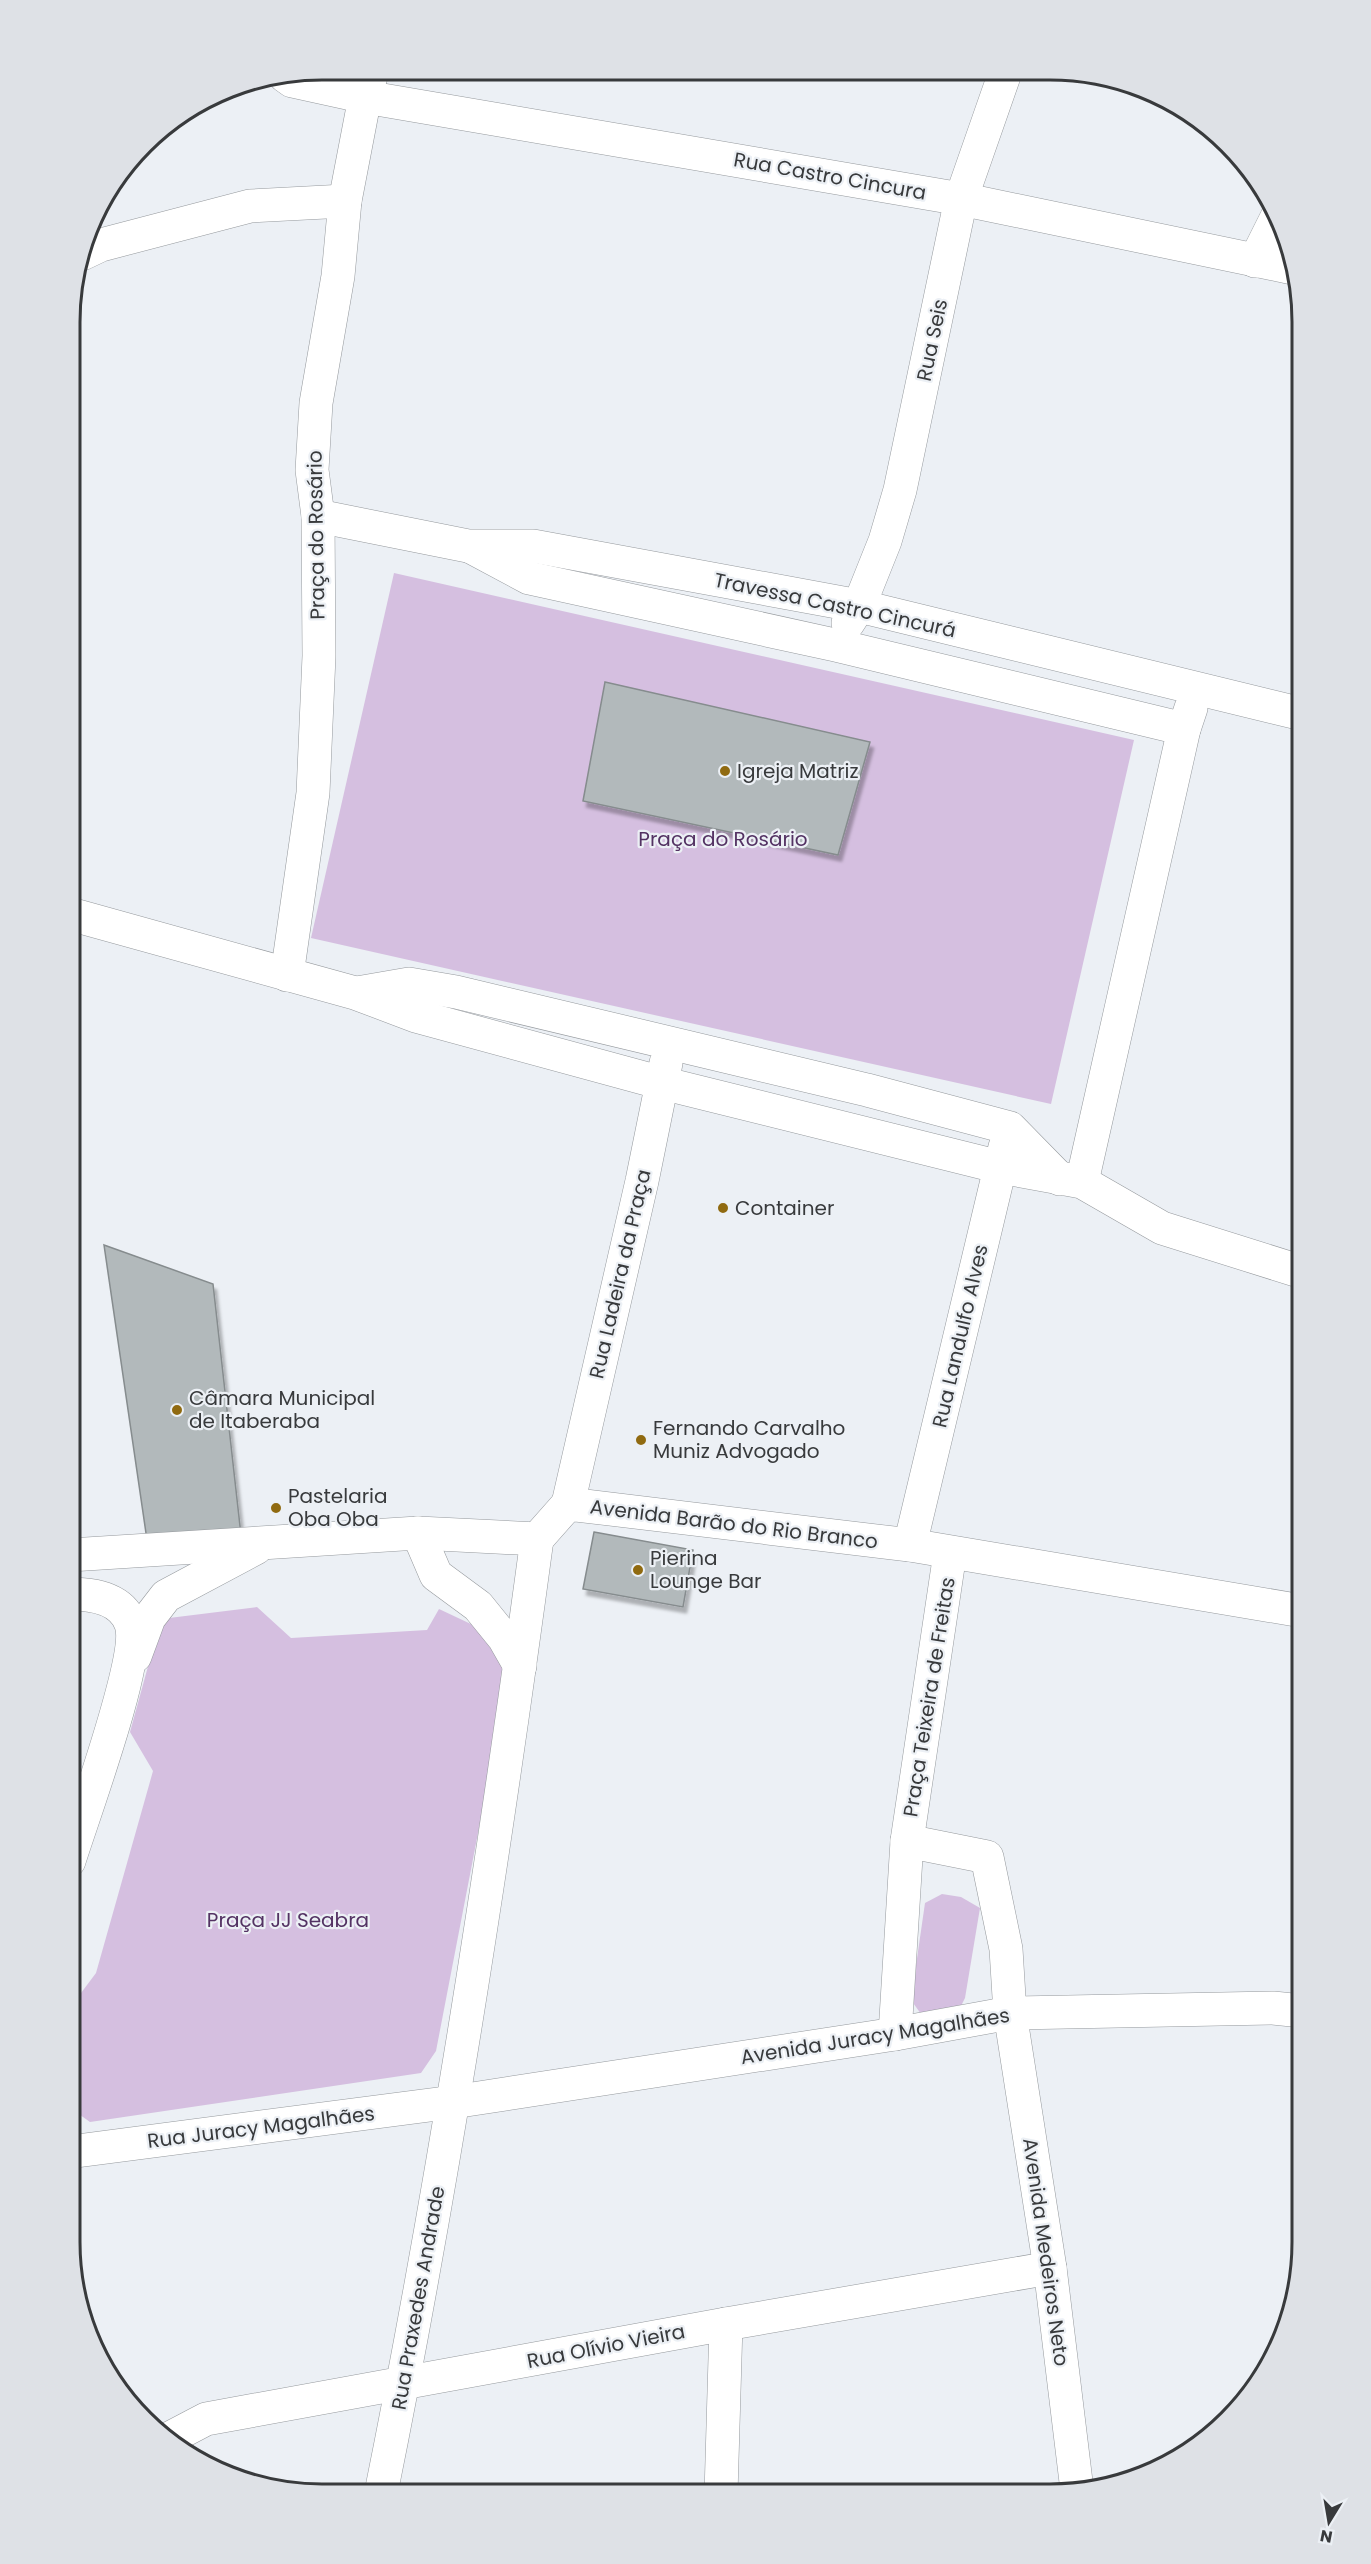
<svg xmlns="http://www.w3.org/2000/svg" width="1371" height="2564" font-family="Poppins,sans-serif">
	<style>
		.green { fill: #d5bfe0 }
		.building { fill: #b2b9bb; stroke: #868c8e; stroke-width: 1.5; filter: url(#shadow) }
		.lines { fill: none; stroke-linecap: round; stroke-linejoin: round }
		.minor-casing { stroke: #95999d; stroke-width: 34 }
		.minor { stroke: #fff; stroke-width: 33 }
		.poi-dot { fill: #906a10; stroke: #ecf0f5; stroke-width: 2 }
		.labels { text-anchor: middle; stroke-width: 4.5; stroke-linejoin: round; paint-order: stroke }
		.street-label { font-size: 20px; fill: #383a3c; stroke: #ecf0f5 }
		.poi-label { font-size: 20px; fill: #383a3c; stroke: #ecf0f5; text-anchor: start }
		.park-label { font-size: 20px; fill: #533263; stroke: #ecf0f5 }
		.rim { fill: none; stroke: #383a3c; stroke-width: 3 }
	</style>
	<defs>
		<filter id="shadow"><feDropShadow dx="3.5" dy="6" stdDeviation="1.5" flood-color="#0004"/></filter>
	</defs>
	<rect width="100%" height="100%" fill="#ecf0f5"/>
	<g class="green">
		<polygon points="394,573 1134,740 1051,1104 311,938"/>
		<polygon points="257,1607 291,1638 427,1630 439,1609 473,1625 509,1672 436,2051 421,2073 90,2122 69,2107 69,2009 96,1973 153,1771 130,1732 161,1619"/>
		<polygon points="942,1894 961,1897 980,1908 965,1998 956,2016 921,2014 911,2000 925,1903"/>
	</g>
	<g class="building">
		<polygon points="605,682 870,742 838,855 583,801"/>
		<polygon points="104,1245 213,1284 241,1535 147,1540"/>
		<polygon points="594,1532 693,1550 683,1607 583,1589"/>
	</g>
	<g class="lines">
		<g class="minor-casing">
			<g id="minor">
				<polyline points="285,76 292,81 365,97 961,199 1293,268"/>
				<polyline points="82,254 101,245 250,206 345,201"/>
				<polyline points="1255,261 1277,217"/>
				<polyline points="318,516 468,546 533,546 859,606 1302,714"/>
				<polyline points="473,548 529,578 835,645 1184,729"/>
				<polyline points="848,623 859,606 885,541 900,490 961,199 1005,73"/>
				<polyline points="70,914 355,993 416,1016 662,1083 1000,1167 1082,1182 1162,1228 1302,1272"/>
				<polyline points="287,975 313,793 319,656 318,516 312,470 316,403 338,276 345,201 365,97 373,69"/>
				<polyline points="357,993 409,984 456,992 867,1090 1010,1128 1060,1179"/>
				<polyline points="1082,1182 1184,729 1191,708"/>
				<polyline points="568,1504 642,1181 666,1063"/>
				<polyline points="418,1533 436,1575 478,1606 504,1638 520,1666"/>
				<polyline points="537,1539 568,1504 910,1545 1302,1611"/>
				<polyline points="910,1545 1005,1147"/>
				<polyline points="70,1555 418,1533 537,1539"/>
				<polyline points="135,1656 149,1618 166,1596 256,1548"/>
				<polyline points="907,1841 987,1857 1006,1949 1010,2013 1050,2268 1077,2490"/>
				<path d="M69,1861C82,1819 142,1657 131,1624C122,1598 93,1594 70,1594"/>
				<polyline points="895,2034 907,1841 950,1553"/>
				<polyline points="69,2152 453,2102 895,2034 1010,2013 1273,2008 1302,2011"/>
				<polyline points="166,2440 206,2419 726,2324 1050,2268"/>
				<path d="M381,2493C445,2177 494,1858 537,1539"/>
				<polyline points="721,2494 726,2324"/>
			</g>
		</g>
		<use href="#minor" class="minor"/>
	</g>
	<g class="poi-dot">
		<circle cx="725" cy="771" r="6"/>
		<circle cx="723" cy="1208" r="6"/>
		<circle cx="177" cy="1410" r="6"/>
		<circle cx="641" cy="1440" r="6"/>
		<circle cx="276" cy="1508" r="6"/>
		<circle cx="638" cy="1570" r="6"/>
	</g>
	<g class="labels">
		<g class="street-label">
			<text transform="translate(830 176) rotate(10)" y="7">Rua Castro Cincura</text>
			<text transform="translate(932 340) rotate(-78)" y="7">Rua Seis</text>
			<text transform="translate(316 535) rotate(-91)" y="7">Praça do Rosário</text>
			<text transform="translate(835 605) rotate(12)" y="7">Travessa Castro Cincurá</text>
			<text transform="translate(620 1274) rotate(-77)" y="7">Rua Ladeira da Praça</text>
			<text transform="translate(960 1336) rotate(-77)" y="7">Rua Landulfo Alves</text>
			<text transform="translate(734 1524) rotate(7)" y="7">Avenida Barão do Rio Branco</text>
			<text transform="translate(929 1697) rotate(-81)" y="7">Praça Teixeira de Freitas</text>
			<text transform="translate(875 2036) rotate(-9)" y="7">Avenida Juracy Magalhães</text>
			<text transform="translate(261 2127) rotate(-7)" y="7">Rua Juracy Magalhães</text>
			<text transform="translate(1046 2252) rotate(82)" y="7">Avenida Medeiros Neto</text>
			<text transform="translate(418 2298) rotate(-80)" y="7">Rua Praxedes Andrade</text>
			<text transform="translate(606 2346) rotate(-11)" y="7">Rua Olívio Vieira</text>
		</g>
		<g class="poi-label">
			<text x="737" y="778">Igreja Matriz</text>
			<text x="735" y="1215">Container</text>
			<text x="189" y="1405">Câmara Municipal<tspan x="189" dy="23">de Itaberaba</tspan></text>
			<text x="653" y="1435">Fernando Carvalho<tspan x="653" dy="23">Muniz Advogado</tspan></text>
			<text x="288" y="1503">Pastelaria<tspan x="288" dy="23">Oba Oba</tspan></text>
			<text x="650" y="1565">Pierina<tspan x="650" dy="23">Lounge Bar</tspan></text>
		</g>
		<g class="park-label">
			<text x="723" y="846">Praça do Rosário</text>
			<text x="288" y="1927">Praça JJ Seabra</text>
		</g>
	</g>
	<path d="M0 0H1371V2564H0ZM322 80H1050A242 242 0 0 1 1292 322V2242A242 242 0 0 1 1050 2484H322A242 242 0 0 1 80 2242V322A242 242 0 0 1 322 80Z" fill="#dee1e6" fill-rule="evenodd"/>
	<path class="rim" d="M322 80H1050A242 242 0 0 1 1292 322V2242A242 242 0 0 1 1050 2484H322A242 242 0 0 1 80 2242V322A242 242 0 0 1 322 80Z"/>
	<g transform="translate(1329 2522) rotate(191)" stroke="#ecf0f5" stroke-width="4.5" paint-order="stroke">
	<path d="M0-4.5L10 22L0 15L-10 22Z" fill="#383a3c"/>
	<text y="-9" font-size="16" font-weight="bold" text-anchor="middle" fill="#383a3c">N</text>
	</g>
</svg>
